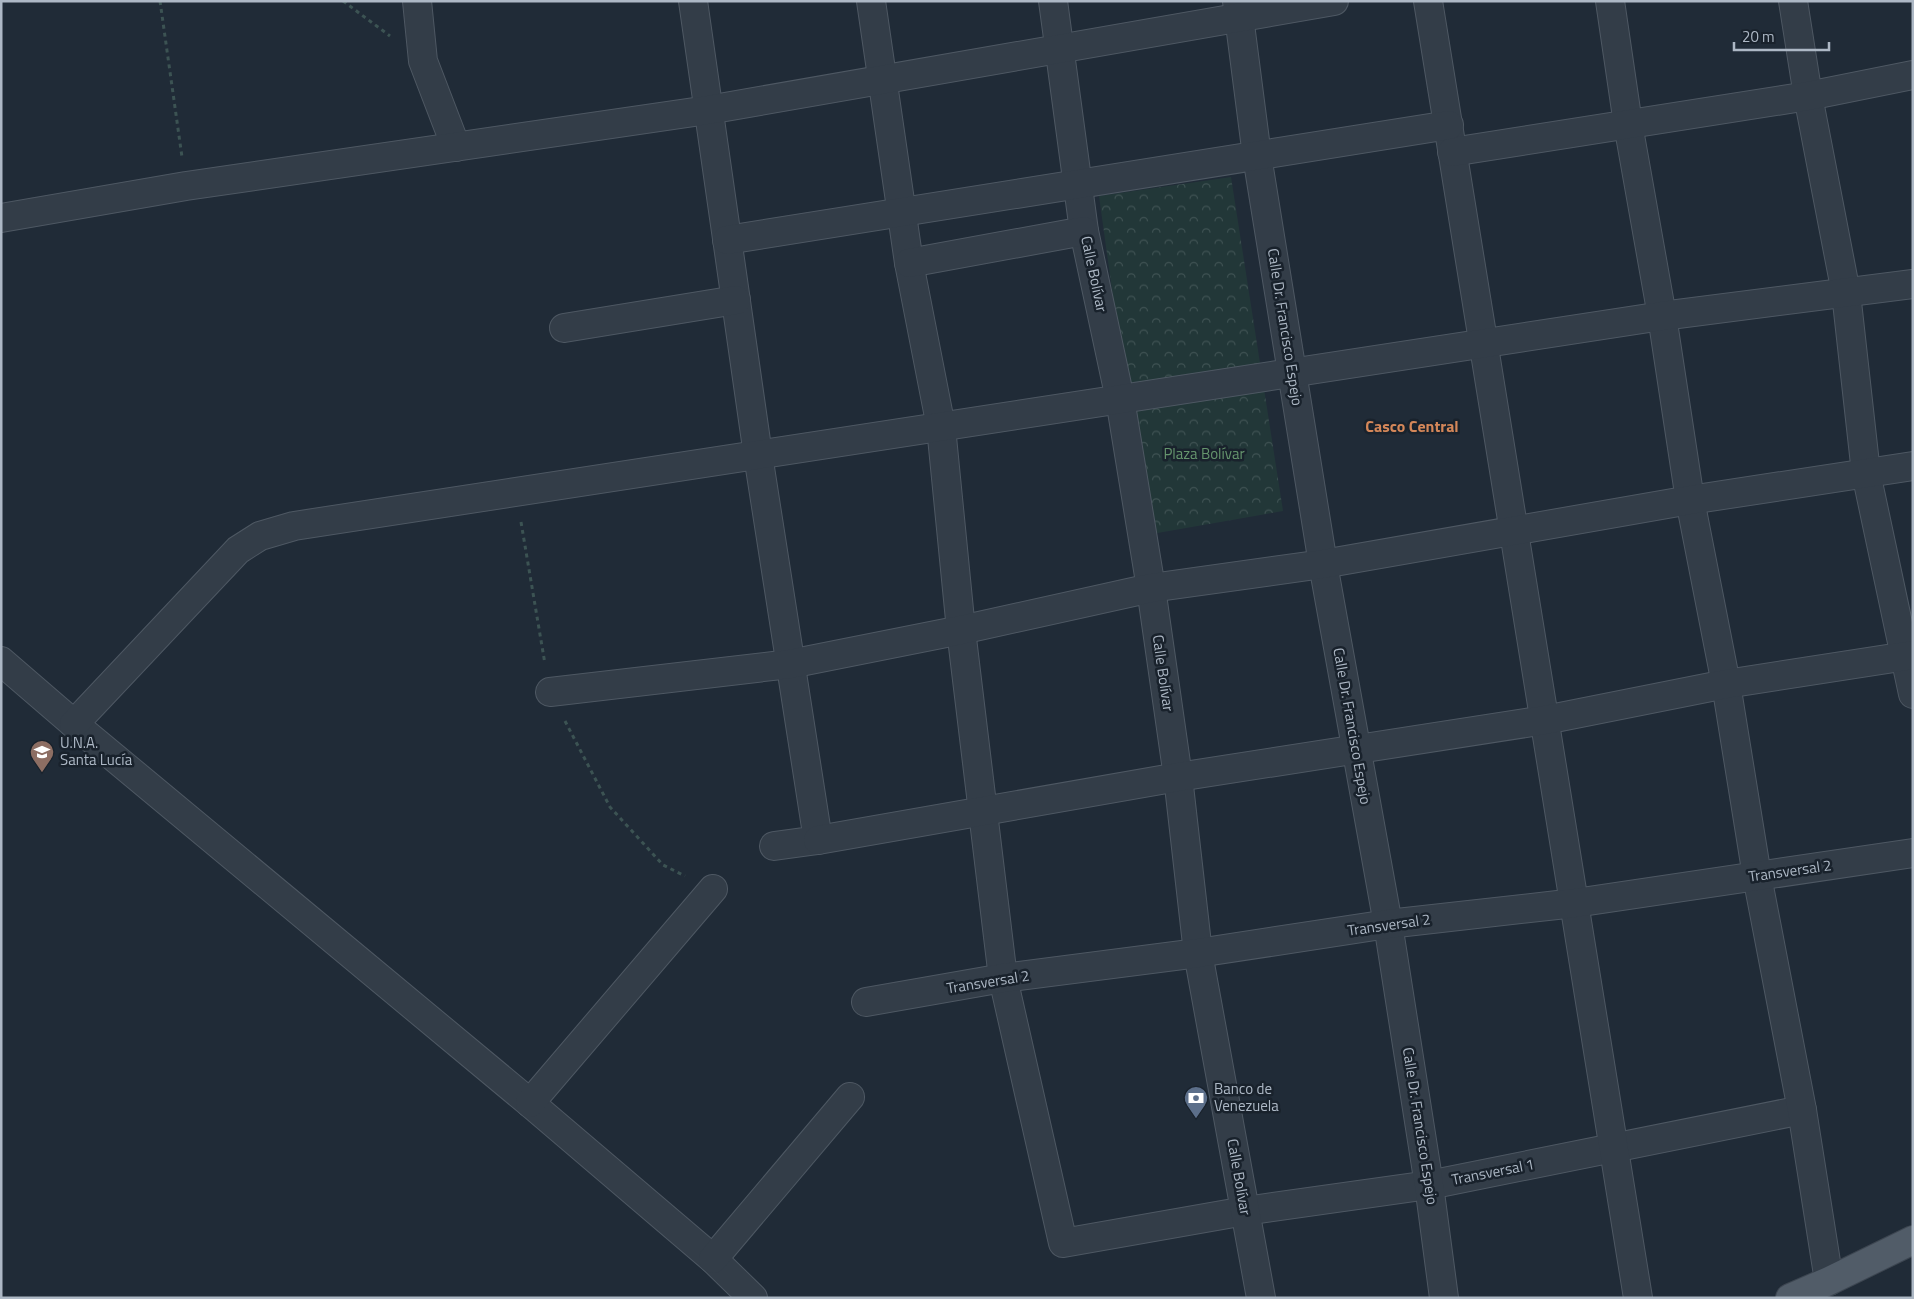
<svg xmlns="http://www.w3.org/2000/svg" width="1914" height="1299" font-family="'Titillium Web',sans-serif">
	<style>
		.park { fill: url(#park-crowns) }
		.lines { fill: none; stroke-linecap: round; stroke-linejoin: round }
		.minor-casing { stroke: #4e5863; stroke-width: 30 }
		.primary-casing { stroke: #3d4651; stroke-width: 30 }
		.path { stroke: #3c5353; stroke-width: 3; stroke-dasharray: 4 4; stroke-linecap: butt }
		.minor { stroke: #333d48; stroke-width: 28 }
		.primary { stroke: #515c68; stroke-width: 28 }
		.labels { text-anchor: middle; stroke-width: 5; stroke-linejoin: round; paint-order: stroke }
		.street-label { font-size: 15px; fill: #adb8c5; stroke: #19222c }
		.park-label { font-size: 15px; fill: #65956d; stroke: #19222c }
		.poi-label { font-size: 15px; fill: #adb8c5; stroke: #19222c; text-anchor: start }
		.neighbourhood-label { font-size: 16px; font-weight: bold; fill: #d48759; stroke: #19222c }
	</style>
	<defs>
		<pattern id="park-crowns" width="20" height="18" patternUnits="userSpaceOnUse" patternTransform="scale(1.25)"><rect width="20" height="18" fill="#223738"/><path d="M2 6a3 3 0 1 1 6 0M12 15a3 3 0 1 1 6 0" fill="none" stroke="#3f5253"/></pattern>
	</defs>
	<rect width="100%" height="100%" fill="#202b37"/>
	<polygon class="park" points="1231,177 1283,511 1146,535 1099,196"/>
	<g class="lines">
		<g class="minor-casing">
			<g id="minor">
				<polyline points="417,1 423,61 456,147"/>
				<polyline points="693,1 758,455 818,840 774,846"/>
				<polyline points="871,1 909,263 941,427 961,630 1003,978 1063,1243 1245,1211 1429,1185 1802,1110"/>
				<polyline points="1053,1 1084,231 1120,399 1151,588 1178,777 1198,953 1261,1298"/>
				<polyline points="1237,1 1257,156 1323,564 1388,924 1429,1185 1444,1298"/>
				<polyline points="1428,1 1638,1298"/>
				<polyline points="1610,1 1628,124 1662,316 1690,500 1726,684 1757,876 1802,1110 1829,1281"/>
				<polyline points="1793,1 1808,96 1846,293 1866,473 1913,694"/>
				<polyline points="1452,152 1808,96 1913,75"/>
				<polyline points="1,218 186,186 708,110 1334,1"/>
				<polyline points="727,240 1449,125"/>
				<polyline points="909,263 1084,231"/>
				<polyline points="564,328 736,300"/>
				<polyline points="1,661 74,724 530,1103 713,1259 753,1298"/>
				<polyline points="550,692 790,664 961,630 1151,588 1323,564 1690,500 1913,466"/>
				<polyline points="74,724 238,550 260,536 294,526 1662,316 1913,284"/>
				<polyline points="818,840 1178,777 1545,720 1726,684 1913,655"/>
				<polyline points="866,1002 1003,978 1198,953 1388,924 1575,903 1913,853"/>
				<polyline points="530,1103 713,889"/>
				<polyline points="713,1259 850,1097"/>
			</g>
		</g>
		<g class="primary-casing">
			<polyline id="primary" points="1790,1298 1829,1281 1913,1240"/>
		</g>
		<g class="path">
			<polyline points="160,1 182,157"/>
			<polyline points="343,1 390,36"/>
			<polyline points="521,522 545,664"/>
			<polyline points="565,721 610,807 663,865 685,876"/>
		</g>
		<use href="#minor" class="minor"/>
		<use href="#primary" class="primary"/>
	</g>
	<defs>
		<g id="school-pin" transform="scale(1.25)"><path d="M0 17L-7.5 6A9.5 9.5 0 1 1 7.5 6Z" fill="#8d6e63" stroke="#19222c"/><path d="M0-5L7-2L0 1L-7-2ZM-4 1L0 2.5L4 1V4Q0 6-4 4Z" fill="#fff"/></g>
		<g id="bank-pin" transform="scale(1.25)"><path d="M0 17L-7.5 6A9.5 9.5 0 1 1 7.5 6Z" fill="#5c6f8a" stroke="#19222c"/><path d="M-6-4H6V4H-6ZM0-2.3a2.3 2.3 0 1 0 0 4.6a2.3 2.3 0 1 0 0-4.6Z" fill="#fff"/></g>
	</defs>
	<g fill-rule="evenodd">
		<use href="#school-pin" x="42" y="752"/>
		<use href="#bank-pin" x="1196" y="1098"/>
	</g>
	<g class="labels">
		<g class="street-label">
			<text transform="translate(1094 274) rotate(78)" y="5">Calle Bolívar</text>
			<text transform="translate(1285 327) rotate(81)" y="5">Calle Dr. Francisco Espejo</text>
			<text transform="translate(1163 673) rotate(82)" y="5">Calle Bolívar</text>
			<text transform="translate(1352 726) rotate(80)" y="5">Calle Dr. Francisco Espejo</text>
			<text transform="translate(1790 871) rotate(-8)" y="5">Transversal 2</text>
			<text transform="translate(1389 925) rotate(-8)" y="5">Transversal 2</text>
			<text transform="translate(988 982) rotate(-9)" y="5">Transversal 2</text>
			<text transform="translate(1420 1126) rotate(81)" y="5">Calle Dr. Francisco Espejo</text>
			<text transform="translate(1493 1172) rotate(-11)" y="5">Transversal 1</text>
			<text transform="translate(1239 1177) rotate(80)" y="5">Calle Bolívar</text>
		</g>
		<g class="park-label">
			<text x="1204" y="459">Plaza Bolívar</text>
		</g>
		<g class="poi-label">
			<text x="60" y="748">U.N.A.<tspan x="60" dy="17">Santa Lucía</tspan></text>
			<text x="1214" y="1094">Banco de<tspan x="1214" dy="17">Venezuela</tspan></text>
		</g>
		<g class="neighbourhood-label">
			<text x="1412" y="432">Casco Central</text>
		</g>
	</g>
	<rect width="1914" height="1299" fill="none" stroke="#adb8c5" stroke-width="5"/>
	<path d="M1734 42v8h95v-8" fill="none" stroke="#adb8c5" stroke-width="2.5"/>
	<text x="1742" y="42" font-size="15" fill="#adb8c5" stroke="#19222c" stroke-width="4" paint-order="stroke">20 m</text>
</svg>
